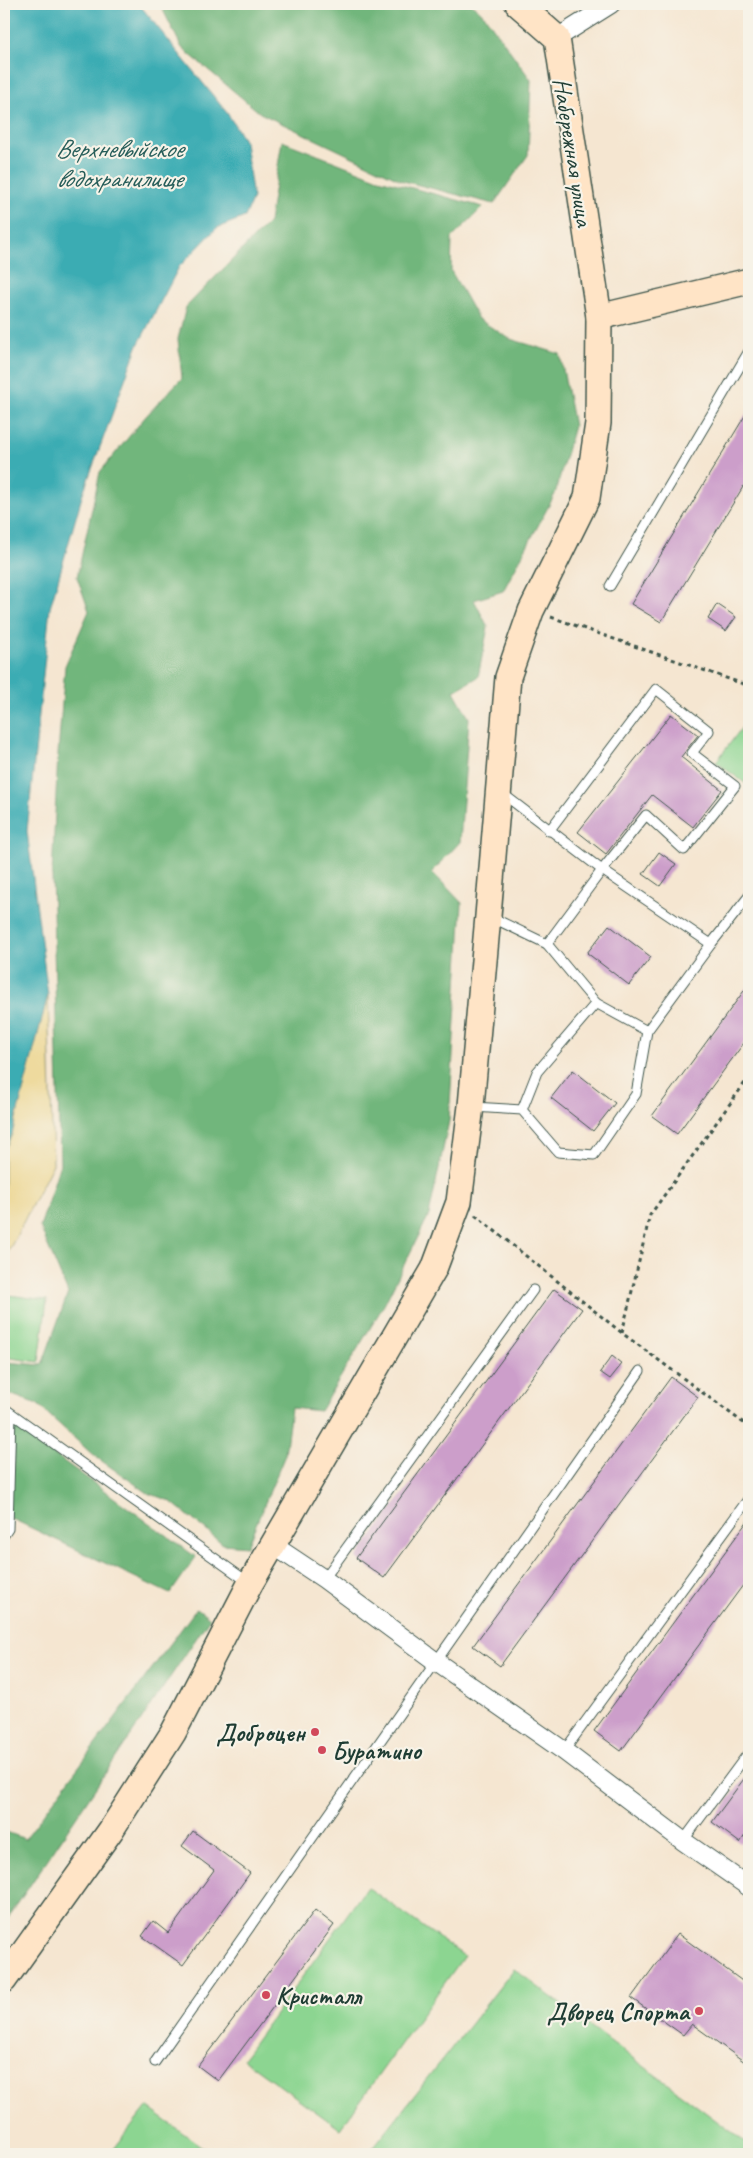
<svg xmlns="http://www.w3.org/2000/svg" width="753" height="2158" font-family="Caveat,sans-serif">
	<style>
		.green { fill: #8cd591; stroke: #568962 }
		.forest { fill: #71b67b; stroke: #487a58 }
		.sand { fill: #eeda9e; stroke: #868c69 }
		.water { fill: #3aacb3; stroke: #2c7474 }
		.building { fill: #cc9eca }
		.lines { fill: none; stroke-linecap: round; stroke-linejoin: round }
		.lane-casing { stroke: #3f564c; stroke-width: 11 }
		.street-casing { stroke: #3f564c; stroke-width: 20 }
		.secondary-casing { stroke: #3f564c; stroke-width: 28 }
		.path { stroke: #3f564c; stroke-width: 3; stroke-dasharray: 4 4; stroke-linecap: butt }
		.lane { stroke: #fff; stroke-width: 9 }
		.street { stroke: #fff; stroke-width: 18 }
		.secondary { stroke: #ffe4c6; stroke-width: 25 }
		.poi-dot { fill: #d1495b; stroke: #f7f3e8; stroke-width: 2 }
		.labels { text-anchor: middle; stroke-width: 4.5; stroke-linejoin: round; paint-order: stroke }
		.street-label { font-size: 25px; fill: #1f3d34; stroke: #f7f3e8 }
		.poi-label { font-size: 25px; font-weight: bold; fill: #1f3d34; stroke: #f7f3e8; text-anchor: end }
		.water-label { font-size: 26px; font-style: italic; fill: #275e5a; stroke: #f7f3e8 }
	</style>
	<rect width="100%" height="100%" fill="#f7f3e8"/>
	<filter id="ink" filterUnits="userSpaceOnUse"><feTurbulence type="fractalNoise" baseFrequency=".02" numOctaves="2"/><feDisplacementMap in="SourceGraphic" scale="10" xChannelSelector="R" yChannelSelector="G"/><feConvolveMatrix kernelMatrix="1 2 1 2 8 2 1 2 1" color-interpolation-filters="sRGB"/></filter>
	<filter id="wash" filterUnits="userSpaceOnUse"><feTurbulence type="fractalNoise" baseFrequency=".0096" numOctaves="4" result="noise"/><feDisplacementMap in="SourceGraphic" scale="20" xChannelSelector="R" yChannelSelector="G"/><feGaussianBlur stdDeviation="1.12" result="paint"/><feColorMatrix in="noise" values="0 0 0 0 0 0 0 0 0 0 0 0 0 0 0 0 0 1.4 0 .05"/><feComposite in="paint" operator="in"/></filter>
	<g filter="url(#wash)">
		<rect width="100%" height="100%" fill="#f5e6d1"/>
		<g class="green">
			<polygon points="749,718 749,786 716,762"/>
			<polygon points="8,1295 47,1300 39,1362 4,1357 4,1324"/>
			<polygon points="367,1887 464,1956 340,2129 243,2059"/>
			<polygon points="514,1969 749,2145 749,2154 368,2154"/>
			<polygon points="147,2107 212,2154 90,2154 113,2150"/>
		</g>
		<g class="forest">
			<polygon points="160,4 472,4 485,16 531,80 528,155 494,204 403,181 260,113 182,48"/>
			<polygon points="282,141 379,179 483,207 452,238 451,271 478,319 510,339 560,354 574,426 555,494 503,591 474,600 488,627 478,677 454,691 469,718 460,842 432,872 462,903 449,1121 429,1215 384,1305 320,1411 291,1408 285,1455 247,1546 223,1544 170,1501 148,1493 93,1455 37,1404 4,1392 4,1362 42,1365 68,1293 40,1227 60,1164 52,874 58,754 65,666 89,611 77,577 100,472 146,416 182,378 178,339 186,307 269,222"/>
			<polygon points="4,1418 196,1557 170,1594 4,1515"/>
			<polygon points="197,1608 210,1618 4,1924 4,1831 25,1839"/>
		</g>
		<polygon class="sand" points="48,995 53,1164 4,1260 4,1151 12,1134"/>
		<polygon class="water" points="4,4 139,4 228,114 245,142 253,198 245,217 217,228 179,267 137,347 83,493 50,608 27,831 48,995 12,1134 4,1151"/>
		<g id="blocks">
			<g class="building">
				<polygon points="749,409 749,477 661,622 631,604"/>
				<polygon points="717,604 736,617 726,631 708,619"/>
				<polygon points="671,714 698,735 681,757 722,790 693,827 652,795 606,854 578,832"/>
				<polygon points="659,852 676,864 660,886 643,874"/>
				<polygon points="609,925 651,957 629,985 587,953"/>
				<polygon points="749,984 749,1036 677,1134 652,1116"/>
				<polygon points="573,1070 615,1103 593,1131 551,1098"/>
				<polygon points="554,1289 582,1309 384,1578 356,1558"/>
				<polygon points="612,1356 622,1364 610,1379 600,1372"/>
				<polygon points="671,1377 698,1397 500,1666 473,1646"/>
				<polygon points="749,1519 749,1577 621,1751 594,1731"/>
				<polygon points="749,1772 749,1829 740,1843 712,1822"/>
				<polygon points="193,1831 250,1873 183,1965 142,1936 153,1921 168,1933 214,1870 182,1846"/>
				<polygon points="315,1910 334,1925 218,2081 198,2066"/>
				<polygon points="678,1934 749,1986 749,2065 692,2024 683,2035 631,1998"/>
			</g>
		</g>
	</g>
	<g filter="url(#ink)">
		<use href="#blocks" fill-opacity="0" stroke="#3f564c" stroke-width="1"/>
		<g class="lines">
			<g class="lane-casing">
				<g id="lane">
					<polyline points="610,586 749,351"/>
					<polyline points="502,793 602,870 711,944"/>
					<polyline points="491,917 547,944 596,1003"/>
					<polyline points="547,944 602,870 646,815 684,850 735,786 692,753 709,731 656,689 549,831"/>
					<polyline points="473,1107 522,1110 558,1152 594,1155 636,1094 647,1031 711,944 749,896"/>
					<polyline points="522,1110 537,1072 596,1003 647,1031"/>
					<polyline points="4,1408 248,1582"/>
					<polyline points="4,1535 8,1529 11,1414"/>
					<polyline points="324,1579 533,1290"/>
					<polyline points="564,1751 749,1498"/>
					<polyline points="683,1841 749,1752"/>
					<polyline points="155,2062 640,1371"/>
				</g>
			</g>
			<g class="street-casing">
				<g id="street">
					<polyline points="557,38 611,4"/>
					<polyline points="273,1545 324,1579 435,1661 564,1751 683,1841 749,1887"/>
				</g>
			</g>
			<g class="secondary-casing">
				<g id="secondary">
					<polyline points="599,317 749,281"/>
					<polyline points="4,1980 111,1830 173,1733 250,1584 434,1269 459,1202 471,1106 488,916 508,677 531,611 587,498 598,423 599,317 557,38 518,4"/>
				</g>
			</g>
			<g class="path">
				<polyline points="551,617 749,686"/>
				<polyline points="475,1215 622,1333 749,1427"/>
				<polyline points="622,1333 650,1215 749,1077"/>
			</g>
			<use href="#lane" class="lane"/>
			<use href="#street" class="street"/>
			<use href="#secondary" class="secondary"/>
		</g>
	</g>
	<g class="poi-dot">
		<circle cx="315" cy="1732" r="5"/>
		<circle cx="322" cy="1750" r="5"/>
		<circle cx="266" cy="1995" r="5"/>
		<circle cx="699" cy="2011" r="5"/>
	</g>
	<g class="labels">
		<g class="street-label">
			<text transform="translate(574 152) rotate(81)" y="9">Набережная улица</text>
		</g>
		<g class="poi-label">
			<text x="305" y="1741">Доброцен</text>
			<text x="332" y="1759" text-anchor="start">Буратино</text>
			<text x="276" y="2004" text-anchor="start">Кристалл</text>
			<text x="689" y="2020">Дворец Спорта</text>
		</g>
		<g class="water-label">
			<text x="119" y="157">Верхневыйское<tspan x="119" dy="30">водохранилище</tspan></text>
		</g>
	</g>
	<rect width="753" height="2158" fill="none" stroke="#f7f3e8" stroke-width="20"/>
</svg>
